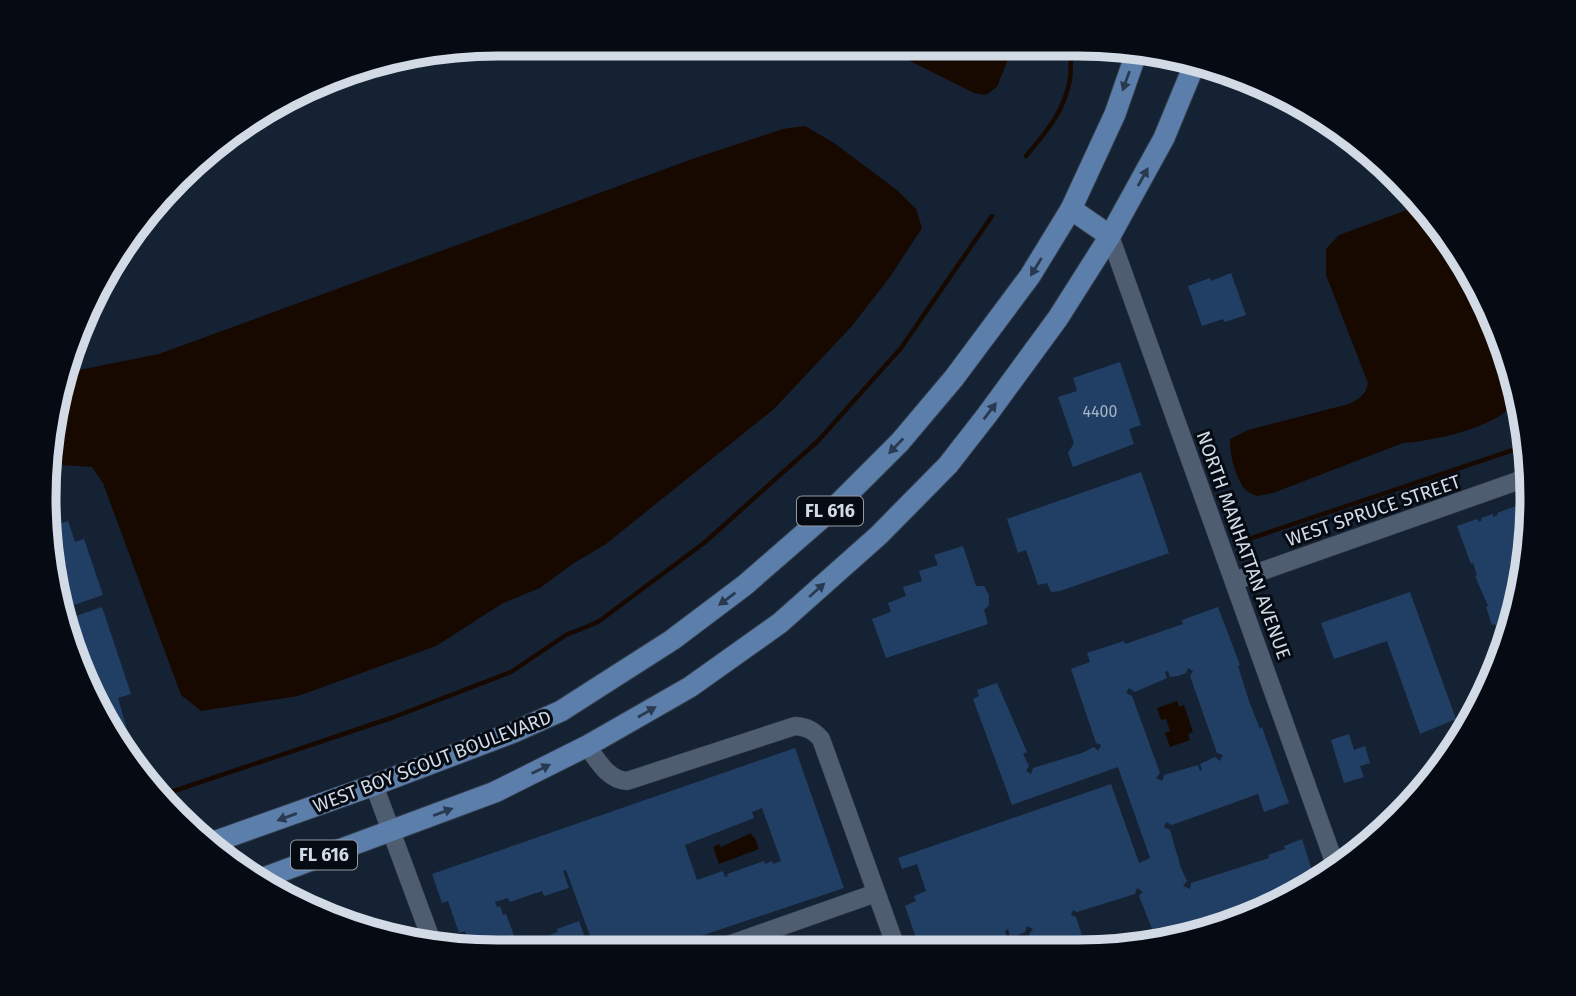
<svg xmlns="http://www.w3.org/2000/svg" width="1576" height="996" font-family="'Fira Sans',sans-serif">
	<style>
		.water { fill: #170900 }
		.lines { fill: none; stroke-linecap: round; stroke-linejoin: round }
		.stream { stroke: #170900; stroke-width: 4.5 }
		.building { fill: #213f65; fill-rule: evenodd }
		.minor-casing { stroke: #343d4b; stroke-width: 19 }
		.major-casing { stroke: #343d4b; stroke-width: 23 }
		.minor { stroke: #4e5d70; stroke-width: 18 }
		.major { stroke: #5b7eab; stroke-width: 21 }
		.oneway { fill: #283950 }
		.labels { text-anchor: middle; stroke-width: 6; stroke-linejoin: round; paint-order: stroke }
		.number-label { font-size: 16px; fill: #a5b3c5 }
		.shield { fill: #060b13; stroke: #949ca6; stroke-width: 2 }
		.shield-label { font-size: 18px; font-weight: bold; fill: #d1dae5 }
		.street-label { font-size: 19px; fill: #d1dae5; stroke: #060b13 }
		.rim { fill: none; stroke: #d1dae5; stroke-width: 9 }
	</style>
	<rect width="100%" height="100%" fill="#152233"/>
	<g class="water">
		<polygon points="902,46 1013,47 997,87 986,95 974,93 910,61"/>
		<polygon points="805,126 834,143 897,190 916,209 922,228 890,277 851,327 774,409 606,544 574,563 540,588 503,603 436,646 298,696 201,711 181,695 103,483 92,467 49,464 64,373 159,354 695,158 783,129"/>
		<path d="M1415,207L1472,271L1514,398C1511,404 1507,411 1501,415C1477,431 1431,441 1403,443L1273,493L1257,496C1253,494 1249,493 1246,490C1236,480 1229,452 1230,439L1248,430L1349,404C1360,398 1366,395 1368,383L1326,275V249L1339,235Z"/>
		<polygon points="1177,701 1179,707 1184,705 1193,732 1188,734 1190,740 1170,747 1165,733 1170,731 1166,719 1161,720 1157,708"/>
		<polygon points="751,833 752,837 754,836 759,849 719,864 713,847 719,844 721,847"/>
	</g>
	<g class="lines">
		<g class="stream">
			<path d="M1026,156C1047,131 1064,112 1070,79C1072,65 1068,61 1076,47"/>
			<polyline points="1240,542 1528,445"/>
			<polyline points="162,795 394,717 511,672 566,635 598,622 704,543 818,441 901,348 992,216"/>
		</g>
	</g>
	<g class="building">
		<polygon points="1231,273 1246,315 1225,322 1223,319 1202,326 1188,286 1210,278 1211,281"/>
		<polygon points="1120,362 1141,425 1129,429 1134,444 1073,467 1068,453 1074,443 1058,397 1077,391 1073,378"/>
		<polygon points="1141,472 1169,553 1060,591 1051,592 1047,583 1038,585 1026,550 1018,553 1007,519"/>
		<polygon points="1524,503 1517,616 1500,649 1499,644 1501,644 1494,630 1496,629 1495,624 1492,625 1486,607 1488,606 1475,576 1477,575 1473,563 1471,564 1457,526 1477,519 1479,522 1482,520 1481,518 1493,514 1493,517 1498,515 1497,513 1516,506 1516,508"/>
		<polygon points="46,517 49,517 52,526 68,521 75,542 84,539 103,595 59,610"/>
		<polygon points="963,546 976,586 984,586 989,595 989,605 984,610 988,624 886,658 872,619 891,612 888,603 906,596 903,587 922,581 919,571 938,565 934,555"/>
		<polygon points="1410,592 1456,719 1420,734 1387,641 1334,659 1321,623"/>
		<polygon points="102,607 131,694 118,698 132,747 120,750 61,621"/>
		<path d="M1218,607L1240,665L1238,666L1249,701L1260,729L1262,727L1289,803L1264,812L1258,794L1172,825L1166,822L1164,827L1170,830L1181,868L1187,881L1183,886L1190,889L1191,883L1269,858L1268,855L1285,849L1284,846L1302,839L1316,883L1279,905L1276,906L1275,904L1248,914L1153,939L1152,935L1154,934L1139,896L1143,892L1137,888L1135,894L1077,912L1073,910L1071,915L1076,917L1087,951H1037L1029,934L1033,929L1027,926L1025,932L1018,935L1010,936L1008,929L1005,931L1007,937L974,950L970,946L967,951L920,950L905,906L916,901L914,896L926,891L917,864L902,869L898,858L1111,784L1139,863L1150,858L1118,767L1012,805L973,699L979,696L977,690L997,683L1027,752L1023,754L1029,766L1026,771L1031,774L1033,768L1082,753L1094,747L1098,751L1101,745L1096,743L1071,669L1090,662L1087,653L1124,641L1125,644L1183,624L1182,620ZM1188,668L1193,671L1190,676L1217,753L1223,755L1220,761L1215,757L1200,764L1202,770L1200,771L1198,765L1164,775L1162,781L1156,778L1160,773L1132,696L1126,693L1129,688L1135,692L1167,678L1165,672L1168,671L1170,677L1178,676L1186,673Z"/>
		<polygon points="1349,734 1354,750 1365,746 1370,763 1360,766 1364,777 1344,783 1331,740"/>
		<path d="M795,748L844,888L662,949H527L525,944L558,932L557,929L579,921L588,946L593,944L566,870L563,871L569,888L544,896L542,891L510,902L508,898L495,902L497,907L500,906L503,915L506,914L515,938L511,939L514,948L511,949H486L481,935L468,940L465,931L459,933L448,901L442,903L432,874ZM762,808L781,861L773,864L772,861L765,864L764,861L727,874L728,876L725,877L723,871L697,880L685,845L754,818L752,812Z"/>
	</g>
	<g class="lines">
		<g class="minor-casing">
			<g id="minor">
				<polyline points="1110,236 1337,870"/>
				<polyline points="1234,581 1526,478"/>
				<path d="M587,746C598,761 608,780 627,781L795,726C807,727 813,730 821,739L897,950"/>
				<polyline points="374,785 434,947"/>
				<polyline points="714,950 876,893"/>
			</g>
		</g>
		<g class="major-casing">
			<g id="major">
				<polyline points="1071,209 1110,236"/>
				<polyline points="208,844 374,785 514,732 561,711 672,640 745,585 838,504 900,442 954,378 1030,276 1071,209 1115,114 1138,48"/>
				<polyline points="258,880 495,792 587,746 690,687 780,623 879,535 948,465 987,415 1058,318 1110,236 1164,138 1195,63"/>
			</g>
		</g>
		<use href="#minor" class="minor"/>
		<use href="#major" class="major"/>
	</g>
	<defs><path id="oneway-solid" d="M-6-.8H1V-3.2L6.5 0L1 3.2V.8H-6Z" transform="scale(1.75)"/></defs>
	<g class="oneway">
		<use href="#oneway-solid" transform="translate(1126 81) rotate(110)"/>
		<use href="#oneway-solid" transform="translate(1143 177) rotate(-61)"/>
		<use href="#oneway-solid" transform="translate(1036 267) rotate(122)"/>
		<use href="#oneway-solid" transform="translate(990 411) rotate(-53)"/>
		<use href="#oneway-solid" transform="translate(896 446) rotate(134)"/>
		<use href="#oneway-solid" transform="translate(817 590) rotate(-42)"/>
		<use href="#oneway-solid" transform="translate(727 599) rotate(143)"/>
		<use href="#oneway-solid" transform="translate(647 712) rotate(-30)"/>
		<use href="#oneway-solid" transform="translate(541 769) rotate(-26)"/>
		<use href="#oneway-solid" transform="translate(443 812) rotate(-21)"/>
		<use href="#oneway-solid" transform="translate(287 817) rotate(160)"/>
	</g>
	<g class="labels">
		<g class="number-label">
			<text x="1100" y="417">4400</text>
		</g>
		<g class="shield">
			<rect x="797" y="496.5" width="66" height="29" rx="5"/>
			<rect x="291" y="840.5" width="66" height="29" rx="5"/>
		</g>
		<g class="shield-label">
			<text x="830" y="517">FL 616</text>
			<text x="324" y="861">FL 616</text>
		</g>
		<g class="street-label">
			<text transform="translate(1373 510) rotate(-19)" y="7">WEST SPRUCE STREET</text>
			<text transform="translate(1244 545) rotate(70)" y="7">NORTH MANHATTAN AVENUE</text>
			<text transform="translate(432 761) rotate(-21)" y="7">WEST BOY SCOUT BOULEVARD</text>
		</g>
	</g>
	<path d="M0 0H1576V996H0ZM498 56H1078A442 442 0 0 1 1520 498V498A442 442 0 0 1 1078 940H498A442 442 0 0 1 56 498V498A442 442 0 0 1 498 56Z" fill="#060b13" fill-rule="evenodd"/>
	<path class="rim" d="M498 56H1078A442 442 0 0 1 1520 498V498A442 442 0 0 1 1078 940H498A442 442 0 0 1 56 498V498A442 442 0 0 1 498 56Z"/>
</svg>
